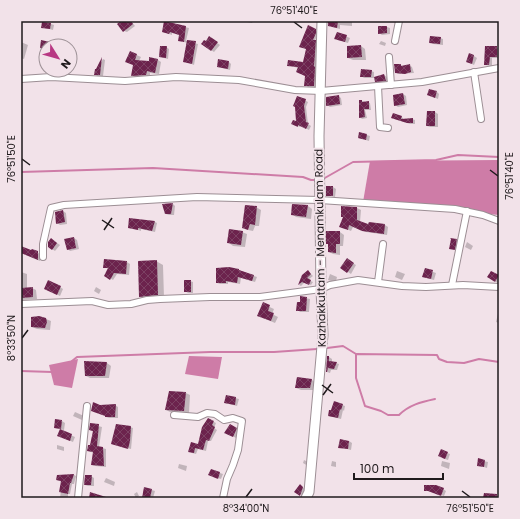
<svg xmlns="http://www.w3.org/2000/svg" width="520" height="519" font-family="Poppins,sans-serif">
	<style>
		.water { fill: #ce7ca7 }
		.shadow { fill: #0003 }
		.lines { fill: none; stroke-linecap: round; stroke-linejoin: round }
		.stream { stroke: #ce7ca7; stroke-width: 2 }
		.building { fill: url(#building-cross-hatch) }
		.street-casing { stroke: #9c8e94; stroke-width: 8 }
		.secondary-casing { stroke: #9c8e94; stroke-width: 11 }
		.street { stroke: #fff; stroke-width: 6 }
		.secondary { stroke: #fff; stroke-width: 9 }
		.ticks { fill: none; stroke: #1f1a1c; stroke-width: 1.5 }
		.labels { text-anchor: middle; stroke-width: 4; stroke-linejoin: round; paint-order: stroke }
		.street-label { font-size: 11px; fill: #1f1a1c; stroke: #f2e2e9 }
		.neatline { fill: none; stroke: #1f1a1c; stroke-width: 1.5 }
		.ticks-label { font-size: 10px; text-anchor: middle; fill: #1f1a1c }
	</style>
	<defs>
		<pattern id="building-cross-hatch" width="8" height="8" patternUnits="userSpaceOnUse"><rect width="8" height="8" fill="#6c234d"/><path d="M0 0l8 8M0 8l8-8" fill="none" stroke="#7c4163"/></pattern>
	</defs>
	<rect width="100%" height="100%" fill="#f2e2e9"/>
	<g class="water">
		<polygon points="499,160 499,215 363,202 370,161"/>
		<polygon points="189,356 222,357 218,379 185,374"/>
		<polygon points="78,359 72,388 54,385 49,365"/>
	</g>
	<g class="shadow">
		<polygon points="123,21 131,21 135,26 127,32 124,31"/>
		<polygon points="242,21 253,21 252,23"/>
		<polygon points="329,21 352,21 352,26 340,25 340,29 332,27"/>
		<polygon points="165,22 189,28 186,41 198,44 194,65 184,61 187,43 179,40 180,35 172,33 172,35 163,32"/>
		<polygon points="51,24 54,25 53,30 42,27"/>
		<polygon points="387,27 390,28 390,34 382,35 379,33"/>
		<polygon points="315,30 318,32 315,41 318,42 316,68 317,69 317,87 308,87 305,85 306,76 298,68 288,65 304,64 307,49 300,47"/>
		<polygon points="337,33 350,38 348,43 338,40"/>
		<polygon points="440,38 443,39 443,45 433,44 430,42"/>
		<polygon points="212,39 220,45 214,52 202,44"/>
		<polygon points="381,41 386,43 385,46 379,44"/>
		<polygon points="21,42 28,45 24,59 21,58"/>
		<polygon points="361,46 365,49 366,60 353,60 348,58"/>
		<polygon points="166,47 169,49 168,59 160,57"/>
		<polygon points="486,47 496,47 499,49 499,58 492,58 492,66 485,65"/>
		<polygon points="130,52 141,57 139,61 149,63 158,60 161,62 159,74 150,73 150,77 136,78 132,75 134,65"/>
		<polygon points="474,56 477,58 474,65 468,62"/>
		<polygon points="103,59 105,60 103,76 97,76 95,74"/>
		<polygon points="229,62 231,64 230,70 218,67"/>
		<polygon points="401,65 403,67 409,65 412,67 414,73 398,74 396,72"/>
		<polygon points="371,71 374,72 374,78 384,75 387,77 388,82 379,83 376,81 375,78 364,78 361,76"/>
		<polygon points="437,92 439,94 438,99 431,96"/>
		<polygon points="403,94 406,96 407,105 398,107 395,105"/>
		<polygon points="338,96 341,98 342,105 330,107 327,105"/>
		<polygon points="298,97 308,102 306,107 308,124 311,126 309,130 301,126 300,127 295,125 298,123"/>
		<polygon points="362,101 370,103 371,110 365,110 367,118 362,119 360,117"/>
		<polygon points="428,112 435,112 438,114 438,127 430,127 427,126"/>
		<polygon points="401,117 403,118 403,119 412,119 415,120 415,124 410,124 395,119"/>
		<polygon points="360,133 370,136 369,141 359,138"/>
		<polygon points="333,187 336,189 335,197 327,195"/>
		<polygon points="173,204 175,206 174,215 169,215 166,214"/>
		<polygon points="308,206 312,209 311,219 296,217 292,214"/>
		<polygon points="256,207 261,210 259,226 255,226 253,231 248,230"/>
		<polygon points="342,207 357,208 361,210 360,222 369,226 385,225 388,227 387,235 366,232 353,227 351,231 344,228"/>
		<polygon points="63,211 66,213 67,224 60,225 57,223"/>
		<polygon points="155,222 157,223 155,232 141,229 141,231 129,227"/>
		<polygon points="242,232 247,234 245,247 233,246 229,243"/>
		<polygon points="340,232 344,235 343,246 340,246 340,255 333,254 329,252"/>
		<polygon points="74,238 77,240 79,249 70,251 68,249"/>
		<polygon points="456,240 459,242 457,251 451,248"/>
		<polygon points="54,241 60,245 55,251 49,247"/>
		<polygon points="467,242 473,246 471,250 465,247"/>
		<polygon points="21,247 41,254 40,261 21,253"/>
		<polygon points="347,260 356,265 351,274 342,268"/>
		<polygon points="156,261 163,265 164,298 146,300 140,296"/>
		<polygon points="127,262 130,264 129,275 117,274 113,280 105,275 109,269 104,267"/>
		<polygon points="229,268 239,270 254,276 257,277 255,282 241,278 240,284 228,282 228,284 220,284 217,283"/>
		<polygon points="425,269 436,273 434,280 423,277"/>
		<polygon points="308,271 313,276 308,280 313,282 311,285 305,282 301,286 299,285 303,275"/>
		<polygon points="397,271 405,274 402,280 395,277"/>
		<polygon points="21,272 27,274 27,288 32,288 36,290 37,299 21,300"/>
		<polygon points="491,272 499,277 498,283 488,277"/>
		<polygon points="330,274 337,277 336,281 331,281 328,280"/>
		<polygon points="190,281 193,282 193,293 188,293 185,291"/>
		<polygon points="60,287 63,289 60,296 48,290"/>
		<polygon points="96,287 101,290 99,294 94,291"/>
		<polygon points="301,297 310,299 309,312 300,312 298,310 301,304"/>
		<polygon points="263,304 274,309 272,314 278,317 275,323 263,318"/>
		<polygon points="499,310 499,323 496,322"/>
		<polygon points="46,319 51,321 50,330 37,329 32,327"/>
		<polygon points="329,357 332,359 332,362 339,364 337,370 331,370 330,373 327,372"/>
		<polygon points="107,363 111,366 109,378 90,378 86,376"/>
		<polygon points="297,378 312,380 316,383 315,390 301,390 296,388"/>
		<polygon points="186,393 190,395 189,413 170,412 166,410"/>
		<polygon points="227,396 239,399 237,406 225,403"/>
		<polygon points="115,405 118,407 118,418 109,418 106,417 100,406"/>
		<polygon points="342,405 345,406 344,411 343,410 341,419 329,416"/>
		<polygon points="75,412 84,416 82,420 73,416"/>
		<polygon points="208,419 216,423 214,428 217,430 211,441 208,441 206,451 198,449 196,454 192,453 189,451 199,445"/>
		<polygon points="62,421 65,423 64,430 55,428"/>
		<polygon points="91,424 102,427 99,447 106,449 106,467 95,466 92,465 94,453 88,451 91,446 94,432 90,430"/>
		<polygon points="230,425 239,430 236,438 226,432"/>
		<polygon points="130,427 133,428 131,449 113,444"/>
		<polygon points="61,431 75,437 73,442 61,437"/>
		<polygon points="349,441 352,443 351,450 339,447"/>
		<polygon points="57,445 64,447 64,451 57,449"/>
		<polygon points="447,453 450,454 448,460 442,458"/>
		<polygon points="304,460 308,462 308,466 303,463"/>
		<polygon points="479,460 488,462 487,468 478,465"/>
		<polygon points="332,461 336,462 336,467 331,466"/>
		<polygon points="442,461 450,463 449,469 441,466"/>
		<polygon points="179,464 187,466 186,471 178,468"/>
		<polygon points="211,470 223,474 221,479 212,476"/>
		<polygon points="74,475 76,476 74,484 72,484 70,494 68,494 68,498 60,498 62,482 57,480 58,476"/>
		<polygon points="91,476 94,478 94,486 88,486 85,485"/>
		<polygon points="106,478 115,482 114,486 104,482"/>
		<polygon points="300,486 306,489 303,496 296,491"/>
		<polygon points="145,488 155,491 153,498 144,498"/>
		<polygon points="443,489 446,491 444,496 425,490"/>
		<polygon points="137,492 139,496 136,498 134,494"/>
	</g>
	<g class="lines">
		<g class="stream">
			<polyline points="21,172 153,168 303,177 311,180 314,180"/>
			<polyline points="323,179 353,162 436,160 458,155 499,157"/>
			<polyline points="327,348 343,346 356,354"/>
			<polyline points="72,361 77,357 210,352 274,352 317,349"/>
			<polyline points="21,371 52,372"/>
			<path d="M435,399C421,402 409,405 399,415H388L381,411L365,406L356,378V354L437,355L439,359L447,362L464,363L479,359L499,362"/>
		</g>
	</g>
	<g class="building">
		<polygon points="121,21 131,21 133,24 123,32 117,24"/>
		<polygon points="164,21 186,26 184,42 178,41 179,35 170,32 169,34 162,32"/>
		<polygon points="328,21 338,21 337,28 328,26"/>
		<polygon points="42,22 51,23 50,29 41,28"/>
		<polygon points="308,25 316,29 316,33 313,40 316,40 314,66 315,67 314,86 304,86 305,76 296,72 298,67 287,66 288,60 303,62 306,49 299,47"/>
		<polygon points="378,26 387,26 387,33 378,34"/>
		<polygon points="337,32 347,35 345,42 334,39"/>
		<polygon points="209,36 218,42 211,51 201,44 204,40 206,41"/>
		<polygon points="430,36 441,37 440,44 429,43"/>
		<polygon points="41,40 59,44 58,46 46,46 46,50 40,48"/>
		<polygon points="187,40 196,41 192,64 183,62"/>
		<polygon points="361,45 362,57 347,58 347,46"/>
		<polygon points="160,46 167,46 166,58 159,57"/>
		<polygon points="485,46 497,46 497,57 490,57 489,65 484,65"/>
		<polygon points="130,51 137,54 135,60 149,61 149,57 158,59 155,73 147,71 146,75 131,76 133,65 125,62"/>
		<polygon points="469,53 474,55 472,64 466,62"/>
		<polygon points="102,57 100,75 94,75 95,69 96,69"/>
		<polygon points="218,59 229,61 228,69 217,67"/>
		<polygon points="394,64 401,64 401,66 410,64 411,72 405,74 395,73"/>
		<polygon points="361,69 372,70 371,77 360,77"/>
		<polygon points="384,74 386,81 375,82 374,77"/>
		<polygon points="429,89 437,91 435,98 427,95"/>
		<polygon points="403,93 405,104 394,106 393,95"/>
		<polygon points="339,95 340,104 326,106 326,97"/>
		<polygon points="297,96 306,99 304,106 306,122 309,123 306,129 298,125 298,127 291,124 293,120 296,121 295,107 293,106"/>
		<polygon points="359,100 362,100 362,102 369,101 369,109 364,109 365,117 359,118"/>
		<polygon points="427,111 435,111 435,126 426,126"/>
		<polygon points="393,113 402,116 401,119 413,118 413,123 407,123 391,118"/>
		<polygon points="359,132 367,134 366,140 358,138"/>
		<rect x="326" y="186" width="7" height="10"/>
		<polygon points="173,203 171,214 165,214 162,204"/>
		<polygon points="292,204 308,205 306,217 291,215"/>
		<polygon points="245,205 257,206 255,225 250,224 248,230 242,228"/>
		<polygon points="341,206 357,207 357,220 368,224 369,222 385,224 384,234 362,231 349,225 348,230 339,227 343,217 341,217"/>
		<polygon points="63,210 65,222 56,224 55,212"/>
		<polygon points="129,218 155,221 152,231 138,228 138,230 128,228"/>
		<polygon points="229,229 243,231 241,245 227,243"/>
		<polygon points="326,231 340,231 340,244 336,244 336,253 328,252 328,244 326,244"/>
		<polygon points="74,237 76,248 67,250 64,239"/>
		<polygon points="51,238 57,243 52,250 48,247 48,242"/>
		<polygon points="450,238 457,239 455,250 449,249 451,239"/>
		<polygon points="21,246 31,250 32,249 38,251 38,260 21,253"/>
		<polygon points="347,258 354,263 347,273 340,268"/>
		<polygon points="104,259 127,261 126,274 114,273 110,280 104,276 108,268 103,268"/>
		<polygon points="157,260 158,295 139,297 138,261"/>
		<polygon points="229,267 239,269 239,270 254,275 252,281 238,277 237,283 226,281 226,283 216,283 216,268"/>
		<polygon points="425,268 433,270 431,279 422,277"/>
		<polygon points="308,270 311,274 307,278 311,280 309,285 302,282 298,285 302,275"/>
		<polygon points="491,271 499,275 495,282 487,277"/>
		<polygon points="48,280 61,286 57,295 44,289"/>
		<rect x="184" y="280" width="7" height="12"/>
		<polygon points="33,287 33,297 21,298 21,288"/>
		<polygon points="300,296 307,297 306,311 296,311 297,302 300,302"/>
		<polygon points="263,302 270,305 268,311 274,313 271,321 257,316"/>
		<polygon points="39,316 46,318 47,322 45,328 31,327 31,317"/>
		<polygon points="327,356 329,356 329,361 337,362 334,369 328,368 327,372 326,372"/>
		<polygon points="84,361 107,362 105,376 85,376"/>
		<polygon points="297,377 312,379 310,388 295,388"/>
		<polygon points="169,391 186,392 184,411 165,410"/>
		<polygon points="226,395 236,397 235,405 224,403"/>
		<polygon points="334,401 343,404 341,410 340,409 338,418 328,416 329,410 331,410"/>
		<polygon points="93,402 100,405 116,404 115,417 105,417 105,416 91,411"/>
		<polygon points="208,418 214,421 212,425 215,427 209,441 206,440 203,450 195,448 194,453 188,452 191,442 198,444 202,427"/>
		<polygon points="55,419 62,420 61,429 54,428"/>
		<polygon points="90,423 99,424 97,446 103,447 104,466 91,465 93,452 87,451 88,445 90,445 93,431 89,430"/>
		<polygon points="116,424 131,426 130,441 128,449 111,444"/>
		<polygon points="230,424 237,428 233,437 224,433"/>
		<polygon points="60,429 72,434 70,441 57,436"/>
		<polygon points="340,439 349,441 348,449 338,448"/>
		<polygon points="441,449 448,452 445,459 438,456"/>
		<polygon points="478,458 485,460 484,467 477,466"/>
		<polygon points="211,469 220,472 218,479 208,475"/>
		<polygon points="74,474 71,483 70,483 68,494 59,492 61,481 56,480 57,475"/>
		<polygon points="85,475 92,475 91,485 84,485"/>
		<polygon points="300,484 303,487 300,496 294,492"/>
		<polygon points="424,485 436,485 444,488 441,496 428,491 424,491"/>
		<polygon points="144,487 152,489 150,498 142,498"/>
		<polygon points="90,492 106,497 106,498 89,498"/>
		<polygon points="484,493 497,494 497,498 483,498"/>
	</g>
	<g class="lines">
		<g class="street-casing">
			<g id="street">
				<polyline points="395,41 399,21"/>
				<polyline points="389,57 391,85"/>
				<polyline points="474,72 481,119"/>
				<polyline points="21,79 51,77 125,81 176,77 239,80 295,90 321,91 422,82 499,68"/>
				<polyline points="378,86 380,127 388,128"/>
				<polyline points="43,257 43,244 51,208 64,205 197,197 320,200 455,209 483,215 499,221"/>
				<polyline points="378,282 383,244"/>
				<polyline points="452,285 467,211"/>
				<polyline points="21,304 92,301 108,305 131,304 147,300 160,299 210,297 260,297 321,289 330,285 358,280 402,286 426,287 463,285 499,287"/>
				<polyline points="174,415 198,417 207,413 215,414 224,420 233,418 242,421 238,450 233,465 227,479 223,498"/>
				<polyline points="78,498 87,406"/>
			</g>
		</g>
		<g class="secondary-casing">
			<polyline id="secondary" points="306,498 309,492 312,458 323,335 321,289 319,136 322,21"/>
		</g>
		<use href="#street" class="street"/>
		<use href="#secondary" class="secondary"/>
	</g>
	<path class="ticks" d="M294,22L302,28M22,159L30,165M490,170L498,176M102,220L114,228M104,230L112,218M22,338L28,330M322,385L333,393M323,395L331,384M462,491L470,497M246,497L252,489"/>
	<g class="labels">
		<g class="street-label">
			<text transform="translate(320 248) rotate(-91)" y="4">Kazhakkuttam - Menamkulam Road</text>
		</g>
	</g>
	<rect width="520" height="519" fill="none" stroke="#f2e2e9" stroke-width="44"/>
	<g transform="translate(58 58) rotate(127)"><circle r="19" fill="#f2e2e9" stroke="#9e9297"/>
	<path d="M0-3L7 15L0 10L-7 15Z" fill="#b83883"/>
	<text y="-6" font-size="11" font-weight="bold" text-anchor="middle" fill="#1f1a1c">N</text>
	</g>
	<path d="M354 473v6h89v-6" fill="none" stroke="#1f1a1c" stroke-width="2"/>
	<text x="360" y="473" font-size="12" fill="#1f1a1c" stroke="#f2e2e9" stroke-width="3" paint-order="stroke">100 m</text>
	<rect x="22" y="22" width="476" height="475" class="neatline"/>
	<g class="ticks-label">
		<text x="294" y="14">76°51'40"E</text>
		<text transform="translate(11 159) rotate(-90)" y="4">76°51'50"E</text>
		<text transform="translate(509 176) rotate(-90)" y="4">76°51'40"E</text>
		<text transform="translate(11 338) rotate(-90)" y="4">8°33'50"N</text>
		<text x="246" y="512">8°34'00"N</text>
		<text x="470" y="512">76°51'50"E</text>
	</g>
</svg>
